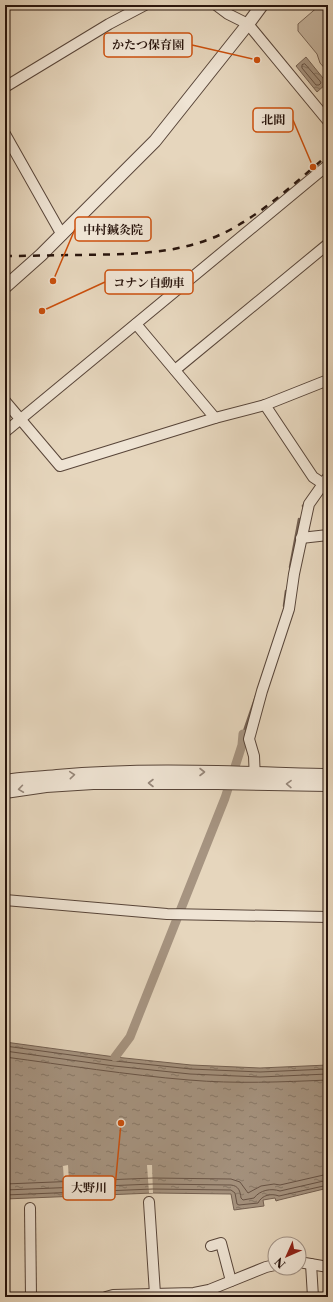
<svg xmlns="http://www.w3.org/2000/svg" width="333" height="1302" font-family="'Libre Caslon Text','Noto Serif JP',serif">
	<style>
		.pitch { fill: #c6b59f; stroke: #786556 }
		.water { fill: url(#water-ripples); stroke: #746153 }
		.pier { fill: #e6d6bd }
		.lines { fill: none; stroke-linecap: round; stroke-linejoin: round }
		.shore { stroke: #685447; stroke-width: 1 }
		.stream { stroke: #746153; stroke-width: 2.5 }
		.canal { stroke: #a69481; stroke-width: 9 }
		.minor-casing { stroke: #584539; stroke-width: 12 }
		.tertiary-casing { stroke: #584539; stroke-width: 14 }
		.minor { stroke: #efe4d4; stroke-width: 10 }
		.tertiary { stroke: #efe4d4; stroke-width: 12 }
		.rail { stroke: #29150d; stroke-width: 2.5; stroke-dasharray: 7 7; stroke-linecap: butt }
		.oneway { stroke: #96877a }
		.leader { fill: none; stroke: #cb4f0c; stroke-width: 1.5 }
		.callout-dot { fill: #cb4f0c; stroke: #efe4d4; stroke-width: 1.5 }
		.callout { fill: #efe4d4; stroke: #cb4f0c; stroke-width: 1.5 }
		.callout-label { font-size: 12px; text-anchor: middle; font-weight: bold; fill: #29150d }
	</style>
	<defs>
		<pattern id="water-ripples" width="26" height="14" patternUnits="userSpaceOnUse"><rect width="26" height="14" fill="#a69481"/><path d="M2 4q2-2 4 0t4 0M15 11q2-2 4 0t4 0" fill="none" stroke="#877868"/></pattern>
	</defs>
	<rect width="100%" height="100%" fill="#e6d6bd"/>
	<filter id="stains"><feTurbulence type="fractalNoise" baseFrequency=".005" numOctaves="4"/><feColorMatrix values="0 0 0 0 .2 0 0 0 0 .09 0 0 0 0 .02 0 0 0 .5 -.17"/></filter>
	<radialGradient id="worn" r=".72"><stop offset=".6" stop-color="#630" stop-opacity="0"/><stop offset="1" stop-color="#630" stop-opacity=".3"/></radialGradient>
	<polygon class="pitch" points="320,5 328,5 328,72 320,63 317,54 298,31 298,24"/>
	<g class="water">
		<polygon points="306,57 327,83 317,92 296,66"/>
		<polygon points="5,1042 115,1057 191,1065 260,1068 328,1065 328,1188 279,1200 276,1201 275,1198 263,1200 264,1206 234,1210 231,1194 153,1193 5,1199"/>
	</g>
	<g class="pier">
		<polygon points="68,1165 70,1196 65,1197 63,1166"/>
		<polygon points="147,1165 152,1165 153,1193 149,1193"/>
	</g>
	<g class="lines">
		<g class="shore">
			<polygon points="305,64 320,81 321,83 319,85 316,85 302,68 302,65"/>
			<polyline points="5,1046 115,1061 191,1069 260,1072 328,1069"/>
			<polyline points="5,1051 114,1066 190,1074 260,1077 328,1074"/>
			<path d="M5,1057C66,1065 127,1075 189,1080C235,1084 282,1082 328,1080"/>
			<polyline points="5,1184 153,1178 231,1179 240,1182 248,1193 261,1186 274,1184 280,1185 328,1174"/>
			<path d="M5,1190L153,1184L231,1185C239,1186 240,1191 241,1198L243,1200L254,1198C260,1190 271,1188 280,1191L328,1180"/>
			<path d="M5,1195L153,1189L231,1190L235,1193L237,1204L239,1205L258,1203C262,1195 271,1193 279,1196L328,1185"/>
		</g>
		<g class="stream">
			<polyline points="303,506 306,502"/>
			<polyline points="290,567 299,519"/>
			<polyline points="284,606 286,591"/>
			<polyline points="243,734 256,696"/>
		</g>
		<polyline class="canal" points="115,1057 130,1037 225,798 242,745 243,734"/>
		<g class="minor-casing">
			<g id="minor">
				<polyline points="216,5 228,14 248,24 328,121"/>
				<polyline points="5,87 109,24 145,5"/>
				<polyline points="5,134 62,235"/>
				<polyline points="136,324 215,418"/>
				<polyline points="175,370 328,244"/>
				<polyline points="5,401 60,466 215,418 265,405 328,380"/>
				<polyline points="265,405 313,477 322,483"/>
				<polyline points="5,432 328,165"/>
				<polyline points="301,538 328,535"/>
				<polyline points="255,780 254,756 249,739 262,691 289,609 294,574 309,504 328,477"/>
				<polyline points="5,900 167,914 328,917"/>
				<polyline points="149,1202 155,1294"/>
				<polyline points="30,1208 31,1297"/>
				<polyline points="211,1246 221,1243 231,1281"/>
				<polyline points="299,1262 328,1267"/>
				<polyline points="311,1264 313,1297"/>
				<polyline points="106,1297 113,1295 194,1293 209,1290 266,1267 275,1265"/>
			</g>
		</g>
		<g class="tertiary-casing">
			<g id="tertiary">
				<polyline points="5,287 41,255 155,141 248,24 262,5"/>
				<path d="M5,781C22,778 40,778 57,776C147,768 238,773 328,775"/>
				<polyline points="5,792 46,786 93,783 218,783 328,785"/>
			</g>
		</g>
		<use href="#minor" class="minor"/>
		<use href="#tertiary" class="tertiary"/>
		<path class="rail" d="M5,256C30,256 56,255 81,255C134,254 187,255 235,227C269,208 298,180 328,155"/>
	</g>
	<defs><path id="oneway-chevron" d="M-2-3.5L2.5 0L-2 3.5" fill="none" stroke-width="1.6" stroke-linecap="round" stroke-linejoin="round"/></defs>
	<g class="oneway">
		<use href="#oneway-chevron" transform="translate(202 772)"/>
		<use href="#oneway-chevron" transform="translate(72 775) rotate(-5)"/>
		<use href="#oneway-chevron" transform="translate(151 783) rotate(180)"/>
		<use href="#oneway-chevron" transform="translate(289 784) rotate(-179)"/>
		<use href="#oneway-chevron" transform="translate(21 789) rotate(172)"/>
	</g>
	<path class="leader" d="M257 60L192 45M313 167L293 120M53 281L75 229M42 311L105 282M121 1123L115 1188"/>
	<g class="callout-dot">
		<circle cx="257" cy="60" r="4"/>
		<circle cx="313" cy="167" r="4"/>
		<circle cx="53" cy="281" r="4"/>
		<circle cx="42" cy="311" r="4"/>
		<circle cx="121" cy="1123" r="4"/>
	</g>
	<g class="callout">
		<rect x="104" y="33" width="88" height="24" rx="4"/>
		<rect x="253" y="108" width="40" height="24" rx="4"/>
		<rect x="75" y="217" width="76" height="24" rx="4"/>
		<rect x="105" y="270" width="88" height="24" rx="4"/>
		<rect x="63" y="1176" width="52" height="24" rx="4"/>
	</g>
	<g class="callout-label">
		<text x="148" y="49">かたつ保育園</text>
		<text x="273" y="124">北間</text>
		<text x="113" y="234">中村鍼灸院</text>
		<text x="149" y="287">コナン自動車</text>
		<text x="89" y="1192">大野川</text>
	</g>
	<rect width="333" height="1302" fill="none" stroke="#e6d6bd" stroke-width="20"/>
	<rect x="6" y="6" width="321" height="1290" fill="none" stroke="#29150d" stroke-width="2"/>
	<rect x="10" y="10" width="313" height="1282" fill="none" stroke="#29150d"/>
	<g transform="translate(287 1256) rotate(225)"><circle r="19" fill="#efe4d4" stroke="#a09184"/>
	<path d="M0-3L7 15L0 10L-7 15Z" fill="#8f2418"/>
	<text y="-6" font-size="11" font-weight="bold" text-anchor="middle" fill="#29150d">N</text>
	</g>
	<rect width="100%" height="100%" filter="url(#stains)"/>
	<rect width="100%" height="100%" fill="url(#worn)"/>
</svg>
